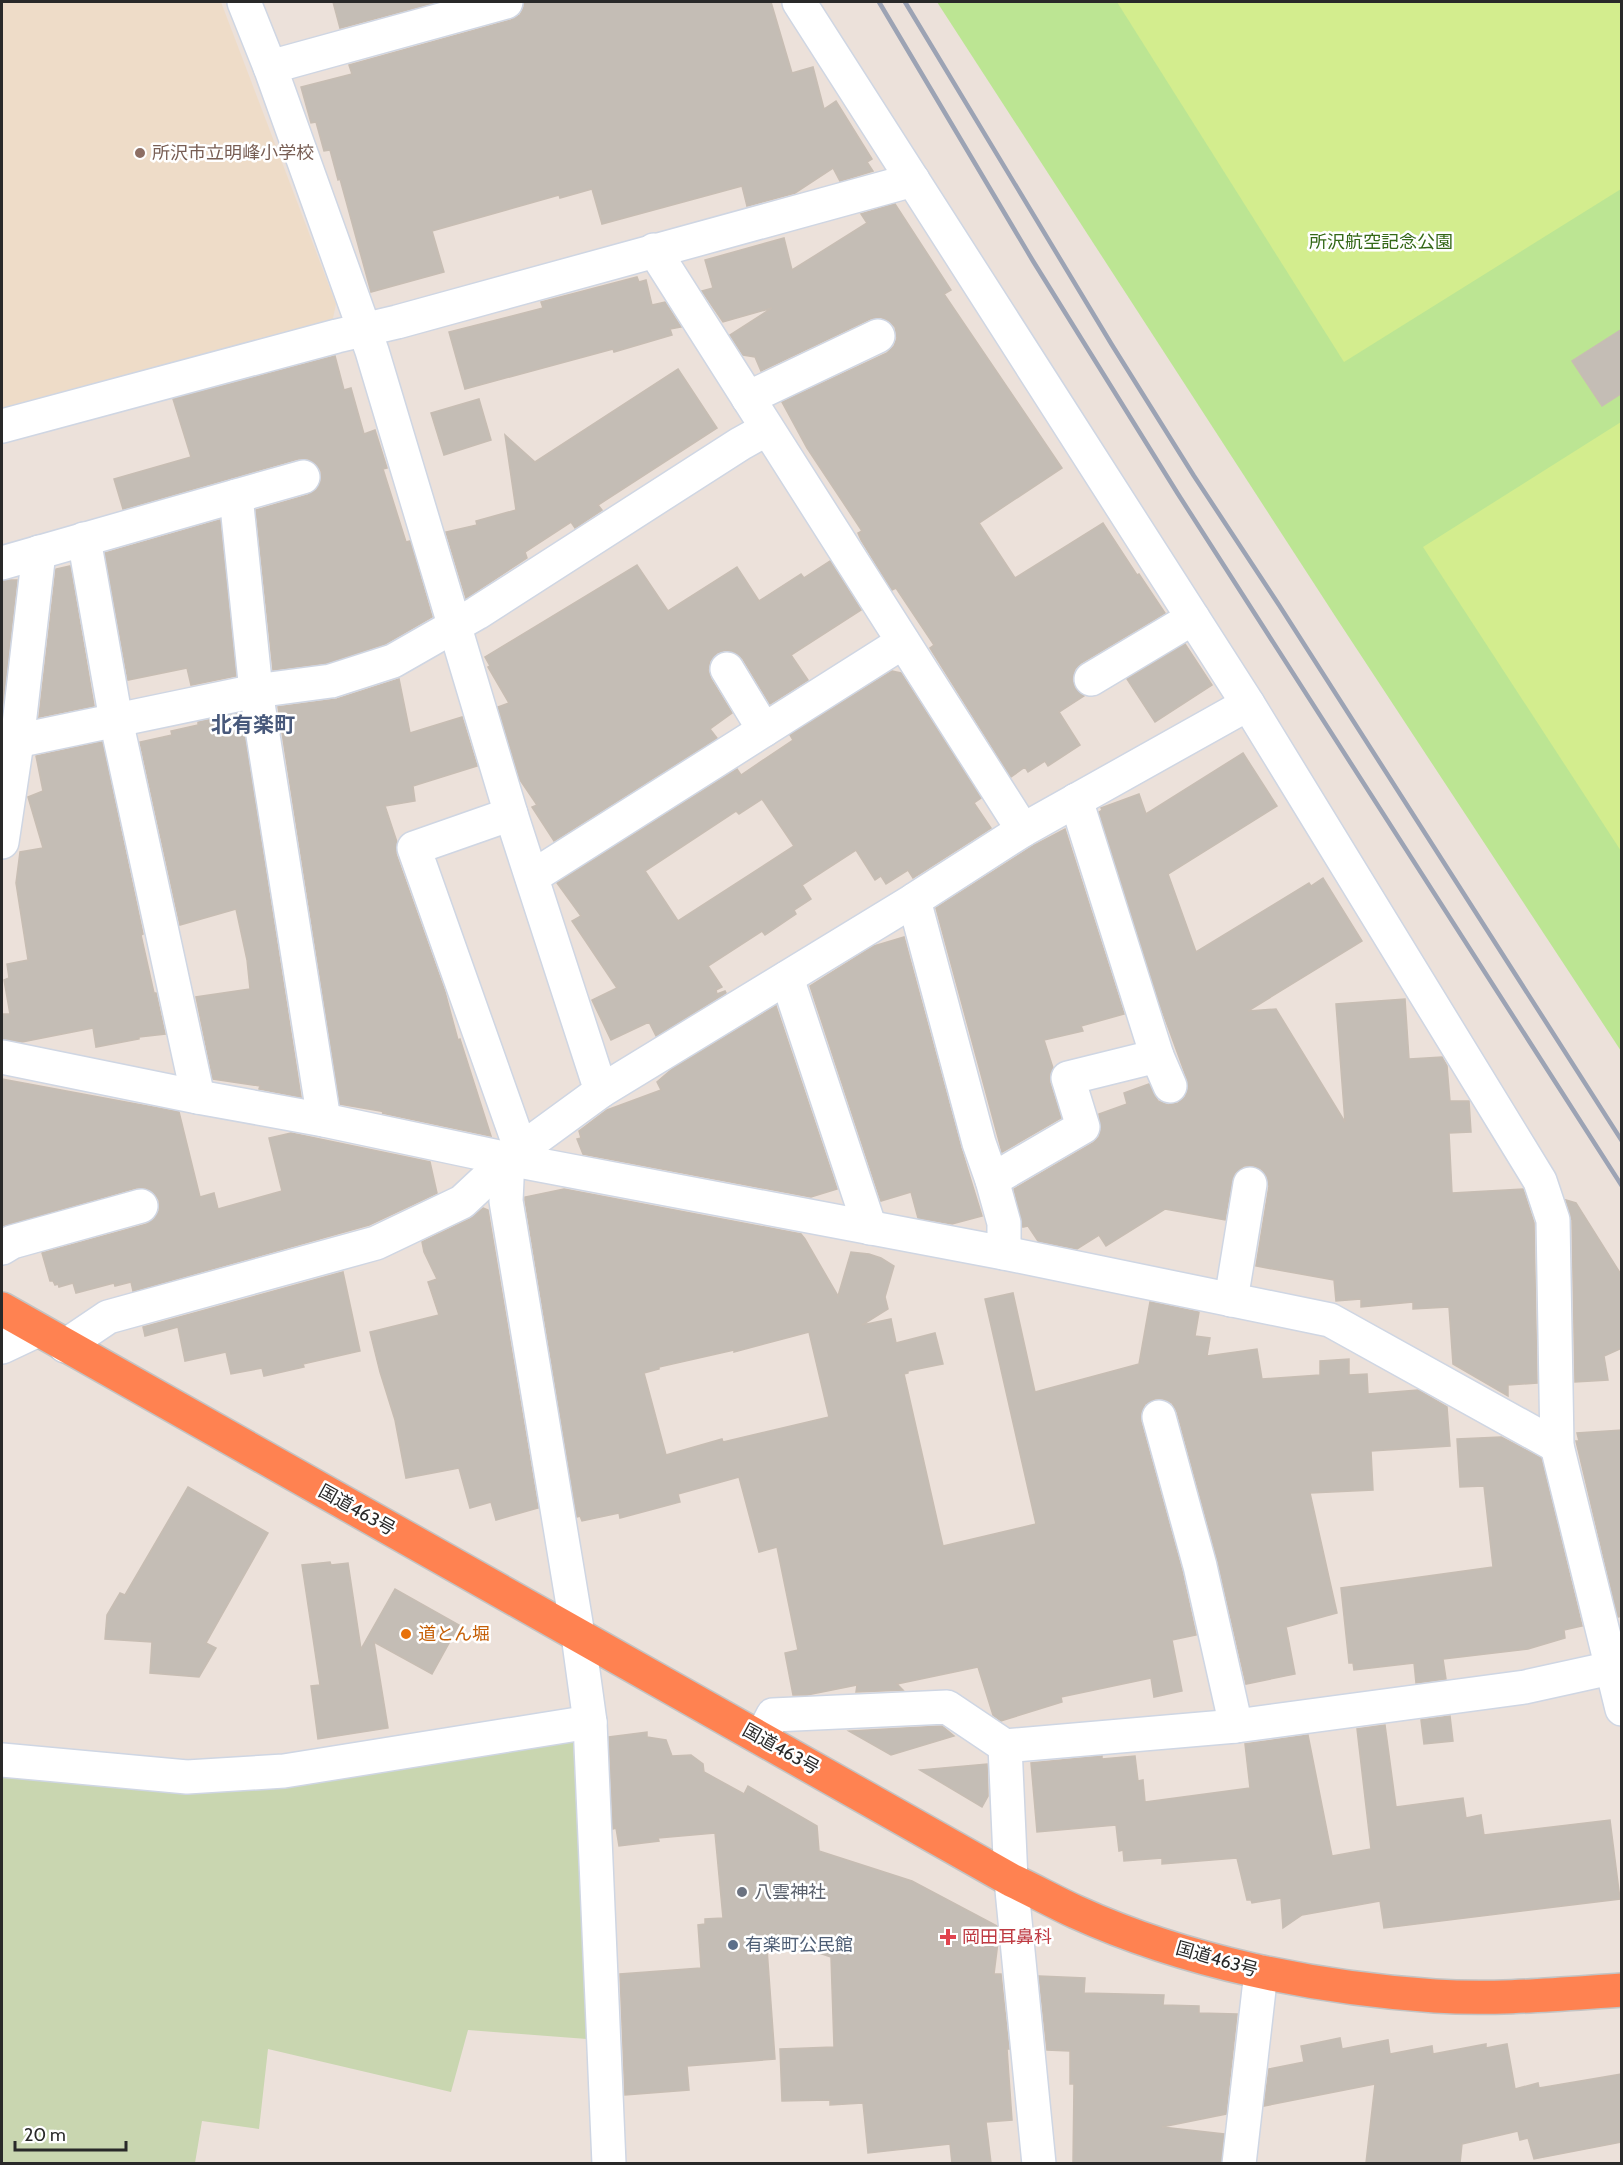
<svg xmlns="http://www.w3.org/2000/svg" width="1623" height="2165" font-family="Cabin,'Noto Sans JP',sans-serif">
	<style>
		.education { fill: #eedcc8 }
		.green { fill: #bce593 }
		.cemetery { fill: #c9d6b0 }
		.pitch { fill: #d3ed8e }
		.building { fill: #c4bdb5; stroke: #c7bdb3; stroke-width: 1.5; fill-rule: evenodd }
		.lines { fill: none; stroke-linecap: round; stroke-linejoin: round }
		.minor-casing { stroke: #cfd6e3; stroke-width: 36 }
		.highway-casing { stroke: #c3c3c3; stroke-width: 36 }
		.minor { stroke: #fff; stroke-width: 33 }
		.highway { stroke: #ff8251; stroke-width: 33 }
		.rail { stroke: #9ca3b4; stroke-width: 4.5 }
		.education-dot { fill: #8d6e63; stroke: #fff; stroke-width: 2 }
		.food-dot { fill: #e8710a; stroke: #fff; stroke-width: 2 }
		.worship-dot { fill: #6b7280; stroke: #fff; stroke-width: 2 }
		.health-dot { fill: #e0444e; stroke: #fff; stroke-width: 2 }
		.service-dot { fill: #5c6f8a; stroke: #fff; stroke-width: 2 }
		.labels { text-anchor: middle; stroke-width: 5; stroke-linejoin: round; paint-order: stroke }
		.education-label { font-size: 18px; fill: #785e54; stroke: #fff; text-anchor: start }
		.park-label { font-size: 18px; fill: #346817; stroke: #fff }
		.street-label { font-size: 18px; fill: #292929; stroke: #fff }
		.food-label { font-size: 18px; fill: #c56008; stroke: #fff; text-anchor: start }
		.worship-label { font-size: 18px; fill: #5b616d; stroke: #fff; text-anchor: start }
		.health-label { font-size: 18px; fill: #be3a42; stroke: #fff; text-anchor: start }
		.service-label { font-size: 18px; fill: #4e5e75; stroke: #fff; text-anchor: start }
		.quarter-label { font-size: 21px; font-weight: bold; fill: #48597b; stroke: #fff }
	</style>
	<rect width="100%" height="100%" fill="#ece1da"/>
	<polygon class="education" points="2,2 221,2 336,304 332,323 2,413"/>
	<polygon class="green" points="937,2 1621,2 1621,1051 1337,619"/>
	<polygon class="cemetery" points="573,1738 587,2039 468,2030 451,2092 268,2049 259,2129 202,2121 195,2163 2,2163 2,1775"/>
	<g class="pitch">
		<polygon points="1117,2 1621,2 1621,189 1344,362"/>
		<polygon points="1621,422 1621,851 1423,547"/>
	</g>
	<g class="building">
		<polygon points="333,2 437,2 340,28"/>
		<polygon points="524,2 771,2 792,73 813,67 824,109 836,101 872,159 867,162 873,171 840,181 833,168 795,193 747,206 742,186 602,224 592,189 560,198 559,195 432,231 444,272 371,292 340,179 338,180 330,150 324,151 316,122 311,123 301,87 352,74 349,65 511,20 520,15 524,7"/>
		<polygon points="895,204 951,290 944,294 1062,468 979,523 1015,578 1103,523 1137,575 1139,574 1165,613 1081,663 1075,669 1072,679 1075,688 1084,696 1059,712 1080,745 1048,766 1045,761 1028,772 1025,767 1011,777 930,648 934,645 896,588 892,590 861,540 858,533 862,531 807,448 782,402 887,353 894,346 897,338 895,327 889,321 880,317 870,319 761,371 755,357 743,355 730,335 772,308 723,322 702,291 713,288 705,260 784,238 792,270 867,223 861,214"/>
		<polygon points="637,277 639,282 646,280 652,305 665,302 681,327 670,329 672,335 614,352 613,349 465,389 449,332 543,308 541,302"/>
		<polygon points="1622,329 1622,393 1602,406 1572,361"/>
		<polygon points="335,356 344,390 351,388 364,434 375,430 387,468 383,469 406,542 410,541 432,617 385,644 327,663 273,670 256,510 308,495 316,490 321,481 321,471 316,464 308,459 298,459 123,509 114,479 191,457 173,399"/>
		<polygon points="678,369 717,428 598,505 602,510 575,528 571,522 525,552 527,558 466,598 446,532 477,525 476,521 516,510 505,435 535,462"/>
		<polygon points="479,399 491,440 444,455 431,413"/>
		<polygon points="220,520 236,676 191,685 187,668 128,680 105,553"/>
		<polygon points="830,561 861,610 791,655 808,680 770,704 743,659 736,653 726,650 717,653 710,661 708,670 711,679 732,713 710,729 717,738 554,841 532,807 537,805 520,780 498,707 509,703 488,667 490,666 485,657 637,565 668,611 737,567 759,601 801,574 804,578"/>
		<polygon points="70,566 94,706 39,717 56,569"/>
		<polygon points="10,580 17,580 2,713 2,581"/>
		<polygon points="1185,644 1212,685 1155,722 1127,679"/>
		<path d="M892,671L901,673L981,798L974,803L991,828L913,878L908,870L886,884L881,876L875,880L856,850L802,885L811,899L794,910L796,914L765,935L762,931L708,966L722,987L716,990L717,994L725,991L726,993L656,1036L649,1022L611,1040L592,1000L617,988L572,921L581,916L557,883L737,769L741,775L793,740L790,735ZM762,799L794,846L678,921L645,871L736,811L739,814Z"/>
		<polygon points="399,679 410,733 462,717 477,766 413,786 415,801 385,806 397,842 396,854 445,992 458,1040 460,1039 491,1136 382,1113 386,1112 340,1104 278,707 337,699"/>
		<polygon points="241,713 301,1097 259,1089 260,1086 213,1079 196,997 250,989 247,960 236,909 180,925 140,742 172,735 171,731 198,725 198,722"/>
		<polygon points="102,742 143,934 141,935 154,993 156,993 165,1034 139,1037 139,1039 96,1047 93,1028 22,1042 2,1039 2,1014 10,1014 4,980 9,978 7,964 28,960 16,883 20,852 43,848 28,797 43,791 36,756"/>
		<polygon points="1243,753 1277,806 1168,874 1196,952 1309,883 1311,886 1323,878 1362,941 1248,1011 1276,1009 1345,1122 1336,1004 1405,999 1409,1059 1442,1057 1447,1066 1450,1101 1469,1101 1471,1132 1449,1133 1452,1193 1523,1189 1534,1223 1537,1383 1508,1385 1508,1396 1453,1364 1449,1307 1413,1309 1413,1302 1361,1307 1361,1299 1336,1301 1334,1280 1256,1266 1269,1186 1267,1177 1261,1169 1254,1166 1244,1166 1235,1173 1232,1181 1225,1220 1165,1209 1106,1246 1099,1235 1077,1249 1038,1241 1028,1226 1023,1227 1014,1189 1093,1143 1099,1137 1101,1130 1099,1114 1127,1104 1124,1093 1149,1084 1158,1101 1168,1105 1178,1103 1185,1097 1188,1089 1187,1079 1160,1005 1099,812 1102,810 1101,808 1139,794 1146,814"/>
		<polygon points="1065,829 1124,1014 1081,1026 1083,1031 1044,1040 1053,1068 1050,1074 1050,1083 1061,1118 1002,1152 936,908 1033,846"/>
		<polygon points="904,937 961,1148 982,1216 952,1224 918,1218 911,1192 881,1201 810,986 874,946"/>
		<polygon points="776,1006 837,1189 811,1197 583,1154 577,1139 581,1138 579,1131 607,1110 661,1090 657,1082 672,1069"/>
		<polygon points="2,1079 179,1112 200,1197 214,1193 218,1209 282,1191 269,1138 291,1133 430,1162 437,1193 369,1225 133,1291 131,1282 115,1286 114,1283 76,1293 73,1283 59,1287 58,1284 55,1285 53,1281 50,1281 42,1253 147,1224 154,1219 159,1211 159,1200 154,1193 146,1188 136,1188 2,1226"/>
		<path d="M564,1189L801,1234L805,1239L838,1296L851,1252L869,1254L881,1258L894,1266L885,1297L888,1309L862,1325L891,1319L896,1343L935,1333L943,1364L908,1371V1373L904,1374L943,1546L1036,1524L985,1299L1013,1293L1035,1392L1139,1364L1150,1302L1199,1312L1195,1336L1210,1338L1207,1356L1257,1349L1262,1379L1320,1375V1361L1349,1359V1375L1367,1374L1368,1394L1418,1390L1447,1407L1450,1446L1371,1451L1373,1490L1310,1493L1337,1613L1286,1627L1295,1674L1246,1684L1218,1562L1177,1412L1172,1403L1163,1399H1155L1145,1404L1141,1413V1422L1182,1571L1196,1635L1172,1640L1182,1691L1154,1697L1151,1678L1061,1697L1062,1702L1001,1721L993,1715L978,1667L897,1684L903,1690L856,1692L857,1685L807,1695H793L785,1653L798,1650L777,1547L759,1552L739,1477L678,1494L680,1502L620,1518L619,1513L582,1521L580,1516L577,1517L525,1200V1197ZM809,1332L829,1417L723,1442L722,1439L666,1455L644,1373L659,1369V1367L734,1350V1352Z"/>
		<polygon points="1566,1200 1576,1203 1622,1276 1622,1348 1604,1356 1608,1380 1575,1382 1572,1220"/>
		<polygon points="483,1208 488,1210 538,1508 496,1520 491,1502 470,1508 459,1468 406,1478 395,1420 380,1372 370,1332 439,1315 428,1282 437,1279 424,1252 422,1242 470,1219"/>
		<polygon points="343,1272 360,1351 303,1364 304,1367 264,1376 262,1368 231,1374 226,1352 185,1361 178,1327 145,1336 143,1327"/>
		<polygon points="1622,1430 1622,1616 1618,1617 1576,1441 1579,1441 1577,1433"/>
		<polygon points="1501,1437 1541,1458 1582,1626 1564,1630 1565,1638 1528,1649 1443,1659 1446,1679 1416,1683 1414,1663 1354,1670 1353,1663 1349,1663 1341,1588 1493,1567 1484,1486 1460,1487 1457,1439"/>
		<polygon points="188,1487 268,1533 206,1643 216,1648 199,1677 150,1673 152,1642 105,1639 107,1615 120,1593 125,1595"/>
		<polygon points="330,1562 331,1565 348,1563 361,1649 395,1589 459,1625 432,1674 374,1642 388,1728 318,1739 311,1686 320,1685 302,1565"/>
		<polygon points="1450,1716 1453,1741 1424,1744 1421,1720"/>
		<polygon points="1385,1725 1396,1807 1463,1798 1466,1818 1481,1815 1484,1835 1610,1820 1620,1899 1384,1928 1380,1901 1302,1915 1283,1928 1281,1898 1252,1903 1251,1900 1247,1900 1237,1858 1162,1864 1162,1858 1124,1861 1123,1850 1119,1851 1116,1825 1037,1832 1031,1763 1102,1756 1102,1759 1135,1756 1138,1781 1143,1780 1145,1802 1250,1788 1245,1744 1308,1735 1332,1856 1371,1849 1357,1729"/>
		<polygon points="942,1726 954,1736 891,1755 849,1731"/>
		<polygon points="647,1732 647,1737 666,1740 672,1756 691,1755 703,1764 704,1772 744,1794 748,1786 817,1826 819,1851 912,1881 997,1926 998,1942 994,1974 1001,1974 1009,2049 1007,2049 1012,2120 986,2122 991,2163 952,2163 950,2144 868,2153 863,2103 830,2105 830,2100 782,2101 780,2049 834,2047 831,1957 766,1935 775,2059 687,2066 689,2090 625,2095 620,1974 701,1968 698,1925 705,1924 705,1919 723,1918 715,1833 658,1838 659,1841 619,1846 616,1828 613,1829 609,1737"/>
		<polygon points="987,1764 988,1796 982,1807 920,1770"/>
		<polygon points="1039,1976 1085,1978 1084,1993 1164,1995 1163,2005 1199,2006 1199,2013 1237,2014 1226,2114 1162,2127 1224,2134 1221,2163 1073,2163 1074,2084 1070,2084 1070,2051 1047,2050"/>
		<polygon points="1340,2038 1342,2049 1388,2040 1390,2054 1432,2046 1433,2054 1486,2044 1486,2048 1507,2044 1515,2089 1538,2083 1539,2088 1622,2074 1622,2142 1534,2159 1528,2138 1520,2140 1518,2131 1462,2144 1460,2163 1366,2163 1375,2084 1264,2106 1269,2069 1304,2062 1301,2046"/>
	</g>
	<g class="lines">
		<g class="minor-casing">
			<g id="minor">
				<polyline points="799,2 1248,704 1540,1181 1553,1220 1557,1446 1622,1709"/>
				<polyline points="270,67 506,2"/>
				<polyline points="654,250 1023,830"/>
				<polyline points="748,398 878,336"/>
				<polyline points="2,426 337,336 397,322 913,180"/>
				<polyline points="236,496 303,477"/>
				<polyline points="84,539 116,720 198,1097"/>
				<polyline points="2,563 236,496 256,691 324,1120"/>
				<polyline points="727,669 764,730"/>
				<polyline points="1091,679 1193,618"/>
				<polyline points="2,744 256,691 331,681 393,661 477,613 740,444 767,429"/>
				<polyline points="1076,800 1157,1056"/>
				<polyline points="511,814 414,848 521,1150"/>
				<polyline points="2,842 17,742 39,552"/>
				<polyline points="532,877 903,642"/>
				<polyline points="914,900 979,1143 992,1180 1004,1223 1004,1253"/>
				<polyline points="787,978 870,1228"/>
				<polyline points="2,1057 198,1097 324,1120 508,1159 1004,1253 1330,1320 1557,1446"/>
				<polyline points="601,1091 914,900 1023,830 1248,704"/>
				<polyline points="508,1159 506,1201 578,1635 590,1722 609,2164"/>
				<polyline points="992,1180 1083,1127 1068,1078 1157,1056 1170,1086"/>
				<polyline points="2,1248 12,1242 141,1206"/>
				<polyline points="1231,1300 1250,1184"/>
				<polyline points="65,1346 108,1317 376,1243 462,1202 508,1159 601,1091 511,814 372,351 270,67 244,2"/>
				<polyline points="2,1347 38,1330"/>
				<polyline points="1159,1417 1200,1566 1236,1726"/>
				<polyline points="761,1738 773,1715 947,1707 1005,1746 1236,1726 1525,1687 1611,1668"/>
				<polyline points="1005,1746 1011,1880 1039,2164"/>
				<polyline points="2,1760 187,1777 284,1771 590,1722"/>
				<polyline points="1239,2164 1261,1972"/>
			</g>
		</g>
		<g class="highway-casing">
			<path id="highway" d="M2,1309L1011,1880C1033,1890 1054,1902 1076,1912C1186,1962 1315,1988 1435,1996C1497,2000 1559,1994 1622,1990"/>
		</g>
		<use href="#minor" class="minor"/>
		<use href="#highway" class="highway"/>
		<g class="rail">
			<polyline points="879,2 1033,261 1178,494 1622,1186"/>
			<polyline points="905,2 1112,345 1194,476 1279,605 1622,1141"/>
		</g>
	</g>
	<circle class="education-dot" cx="140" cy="153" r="6"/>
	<circle class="food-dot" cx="406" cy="1634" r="6"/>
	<circle class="worship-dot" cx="742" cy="1892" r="6"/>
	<path class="health-dot" d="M945 1928h6v6h6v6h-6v6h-6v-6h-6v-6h6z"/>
	<circle class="service-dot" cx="733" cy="1945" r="6"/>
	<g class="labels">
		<g class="education-label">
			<text x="152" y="159">所沢市立明峰小学校</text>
		</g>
		<g class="park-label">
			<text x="1381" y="248">所沢航空記念公園</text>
		</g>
		<g class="street-label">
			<text transform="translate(357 1510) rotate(29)" y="6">国道463号</text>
			<text transform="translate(781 1749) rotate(29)" y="6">国道463号</text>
			<text transform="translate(1217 1959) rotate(16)" y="6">国道463号</text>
		</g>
		<g class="food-label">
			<text x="418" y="1640">道とん堀</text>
		</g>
		<g class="worship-label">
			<text x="754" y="1898">八雲神社</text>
		</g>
		<g class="health-label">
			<text x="962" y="1943">岡田耳鼻科</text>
		</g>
		<g class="service-label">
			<text x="745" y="1951">有楽町公民館</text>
		</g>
		<g class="quarter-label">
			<text x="253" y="732">北有楽町</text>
		</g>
	</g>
	<rect width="1623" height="2165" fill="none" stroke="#292929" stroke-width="6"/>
	<path d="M15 2141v9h111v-9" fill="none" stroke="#292929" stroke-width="3"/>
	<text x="24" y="2141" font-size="18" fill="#292929" stroke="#ffffff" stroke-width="4.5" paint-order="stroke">20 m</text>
</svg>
